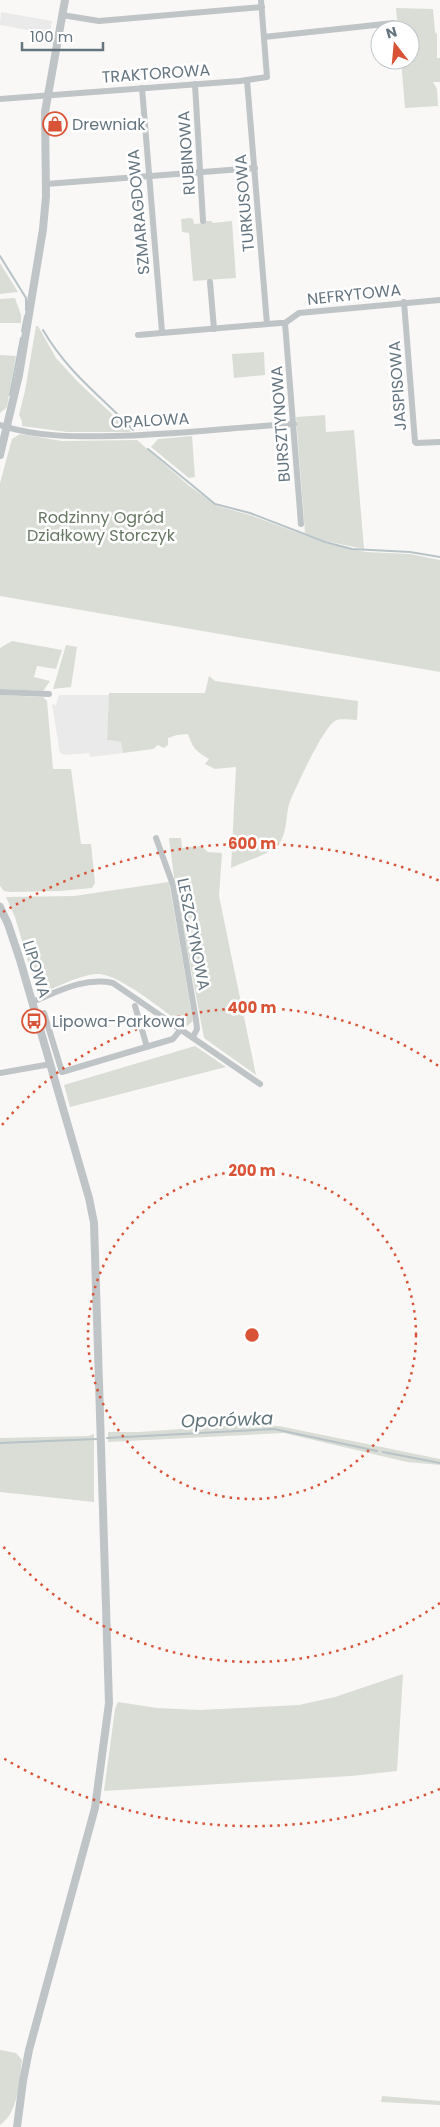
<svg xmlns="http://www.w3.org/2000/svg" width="440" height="2127" font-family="Poppins,sans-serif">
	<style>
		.built { fill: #e9eae9 }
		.green { fill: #d9ddd6 }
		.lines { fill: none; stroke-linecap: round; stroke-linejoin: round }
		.stream { stroke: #b7c3c7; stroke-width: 2 }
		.minor { stroke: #bfc4c7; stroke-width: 6 }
		.tertiary { stroke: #bfc4c7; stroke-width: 8 }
		.ring { fill: none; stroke: #d95436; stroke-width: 2.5; stroke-dasharray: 2.5 5 }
		.labels { text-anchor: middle; stroke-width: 5; stroke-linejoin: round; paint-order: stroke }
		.street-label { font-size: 16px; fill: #65757f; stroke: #fff }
		.poi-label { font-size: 16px; fill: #65757f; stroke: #fff; text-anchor: start }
		.park-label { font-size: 16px; fill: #687864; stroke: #fff }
		.water-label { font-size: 18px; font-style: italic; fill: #60747a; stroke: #fff }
		.centre { fill: #d95436; stroke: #fff; stroke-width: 2.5 }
		.ring-label { font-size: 15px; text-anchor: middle; font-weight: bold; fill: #d95436; stroke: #fff; stroke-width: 5; stroke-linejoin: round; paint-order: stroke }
	</style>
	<rect width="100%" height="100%" fill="#f9f8f6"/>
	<g class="built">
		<polygon points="1,12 52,21 50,34 0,25"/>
		<polygon points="59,695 109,695 107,740 122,742 123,753 90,757 89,753 65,755 60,753 52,704 56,705"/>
	</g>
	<g class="green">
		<polygon points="396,8 433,9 435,32 437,34 437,58 440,58 440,82 433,82 437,89 438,106 405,108 401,60 410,60 410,30 398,30"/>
		<polygon points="190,218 193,219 194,224 204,223 206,221 212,221 212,223 232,221 236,278 193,281 189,233 182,232 181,219"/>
		<polygon points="0,263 18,292 0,294"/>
		<polygon points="15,298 21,315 21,323 0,323 0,299"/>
		<polygon points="36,326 38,326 56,358 77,381 131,432 67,432 22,426 22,421 19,415 25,391"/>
		<polygon points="264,352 265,375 234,378 232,354"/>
		<polygon points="0,355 16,356 7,407 0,413"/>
		<polygon points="325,415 326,432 354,430 364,549 325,541 305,533 296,417"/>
		<polygon points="20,434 62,441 137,440 188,485 217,506 250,515 325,543 346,548 366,552 410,554 440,560 440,672 0,596 0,483 12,439"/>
		<polygon points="192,436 195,477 189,478 151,447 158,439"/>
		<polygon points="12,641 62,650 56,669 37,666 34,677 50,681 43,691 0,689 0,648"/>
		<polygon points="66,645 77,647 71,687 53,689"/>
		<path d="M209,676L215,681L358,701L357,720C350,720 340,718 335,721C324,726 294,791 289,804C286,816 287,830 281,841C273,855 245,860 231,868L236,767L215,769L205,764L209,759C196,751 193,749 188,734L177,735L168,738V745L164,748L158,745L153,749L123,753L121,742L107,740L109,693H205Z"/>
		<polygon points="0,695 43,697 47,701 53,769 71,769 81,844 91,844 95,883 92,888 60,891 11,892 4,891 0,886"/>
		<polygon points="169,838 181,838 182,848 201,846 208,852 222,853 219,896 256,1075 204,1038 175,885"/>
		<path d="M169,882L193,1021L186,1027C166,1013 119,973 97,974C82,974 52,989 38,995L15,917L6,897L74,896Z"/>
		<polygon points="195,1046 226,1067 70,1107 64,1085"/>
		<polygon points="236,1425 279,1426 440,1459 440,1465 407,1462 284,1433 108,1442 108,1432 139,1432"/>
		<polygon points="94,1434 94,1502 0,1492 0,1438 88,1436"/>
		<polygon points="403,1674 397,1771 351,1776 104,1791 115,1709 118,1702 157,1708 200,1710 299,1705 335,1697"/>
		<path d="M0,2050L16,2053L22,2060C19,2081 19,2112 0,2125Z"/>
		<polygon points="382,2096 440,2101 440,2105 381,2102"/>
	</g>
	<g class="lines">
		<g class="stream">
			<polyline points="0,256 26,298 26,310"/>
			<path d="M43,330C68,373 100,395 133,430"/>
			<polyline points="22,331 25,316"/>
			<polyline points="10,395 21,338"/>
			<polyline points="148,449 215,504 250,513 325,542 352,549 410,552 440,557"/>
			<polyline points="107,1438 274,1429 377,1451"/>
			<polyline points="0,1443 97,1439"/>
			<polyline points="383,1452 440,1463"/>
		</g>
		<g class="minor">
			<polyline points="62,15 99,21 262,7"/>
			<polyline points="264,37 394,23"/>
			<polyline points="247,80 267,324"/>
			<polyline points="195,84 203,221"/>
			<polyline points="142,88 162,332"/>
			<polyline points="0,99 240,81 267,77 261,0"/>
			<polyline points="46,184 255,168"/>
			<polyline points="210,282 214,329"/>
			<polyline points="404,302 415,442 416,443 440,442"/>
			<polyline points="285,323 301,524"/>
			<polyline points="138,335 280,323 285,323 299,313 440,300"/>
			<path d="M0,425C37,437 76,437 114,436C174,435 234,427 294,424"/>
			<polyline points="0,692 49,694"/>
			<polyline points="156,838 173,885 196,1020 197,1029 193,1037"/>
			<path d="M32,1002C59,991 84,977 113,983L260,1084"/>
			<polyline points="135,1006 147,1047"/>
			<polyline points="44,1013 62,1072 173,1039 181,1029"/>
			<polyline points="0,1073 51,1064"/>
		</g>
		<g class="tertiary">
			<polyline points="0,455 19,375 43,229 46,196 45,112 65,0"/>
			<polyline points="0,907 8,924 20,960 89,1198 94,1223 109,1703 95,1808 29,2050 23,2081 17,2127"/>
		</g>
	</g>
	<g class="ring">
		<circle cx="252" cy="1335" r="164"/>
		<path d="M440 1603A327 327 0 0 1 2 1545M2 1125A327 327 0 0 1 440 1067"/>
		<path d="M440 1789A491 491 0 0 1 3 1758M3 912A491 491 0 0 1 440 881"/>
	</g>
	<defs>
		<g id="shop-ring" transform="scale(1.25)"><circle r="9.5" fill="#fff" stroke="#d95436" stroke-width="1.5"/><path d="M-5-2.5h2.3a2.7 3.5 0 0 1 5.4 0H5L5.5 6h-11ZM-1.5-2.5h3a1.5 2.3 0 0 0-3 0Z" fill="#d95436"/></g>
		<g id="bus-ring" transform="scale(1.25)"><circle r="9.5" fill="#fff" stroke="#d95436" stroke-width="1.5"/><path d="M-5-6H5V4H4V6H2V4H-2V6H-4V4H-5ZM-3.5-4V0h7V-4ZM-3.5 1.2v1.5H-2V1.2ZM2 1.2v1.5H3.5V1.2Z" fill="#d95436"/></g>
	</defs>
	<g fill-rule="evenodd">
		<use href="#shop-ring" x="55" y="124"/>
		<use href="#bus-ring" x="34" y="1021"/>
	</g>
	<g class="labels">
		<g class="street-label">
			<text transform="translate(156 73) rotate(-4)" y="6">TRAKTOROWA</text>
			<text transform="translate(186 153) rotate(-94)" y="6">RUBINOWA</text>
			<text transform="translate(244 203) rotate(-95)" y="6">TURKUSOWA</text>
			<text transform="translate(138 212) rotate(-95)" y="6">SZMARAGDOWA</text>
			<text transform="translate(354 294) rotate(-6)" y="6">NEFRYTOWA</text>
			<text transform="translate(397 386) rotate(-94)" y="6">JASPISOWA</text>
			<text transform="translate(150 420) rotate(-3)" y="6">OPALOWA</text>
			<text transform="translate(280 424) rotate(-94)" y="6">BURSZTYNOWA</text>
			<text transform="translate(194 934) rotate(79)" y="6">LESZCZYNOWA</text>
			<text transform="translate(37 969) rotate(73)" y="6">LIPOWA</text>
		</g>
		<g class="poi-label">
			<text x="72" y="130">Drewniak</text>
			<text x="52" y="1027">Lipowa-Parkowa</text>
		</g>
		<g class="park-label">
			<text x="101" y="523">Rodzinny Ogród<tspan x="101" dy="18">Działkowy Storczyk</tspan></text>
		</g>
		<g class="water-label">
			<text transform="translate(227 1420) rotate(-2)" y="6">Oporówka</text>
		</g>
	</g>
	<circle cx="252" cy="1335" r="8" class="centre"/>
	<g class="ring-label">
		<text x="252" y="849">600 m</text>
		<text x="252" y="1013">400 m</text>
		<text x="252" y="1176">200 m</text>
	</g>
	<g transform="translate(395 45) rotate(344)"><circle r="24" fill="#ffffff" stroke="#c1c8cc"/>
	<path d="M0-4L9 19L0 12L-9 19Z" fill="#d95436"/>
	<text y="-8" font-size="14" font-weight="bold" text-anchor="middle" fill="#65757f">N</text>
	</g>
	<path d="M22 42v8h81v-8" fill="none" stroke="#65757f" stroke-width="2.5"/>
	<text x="30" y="42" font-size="15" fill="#65757f" stroke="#ffffff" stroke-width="4" paint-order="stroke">100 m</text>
</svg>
